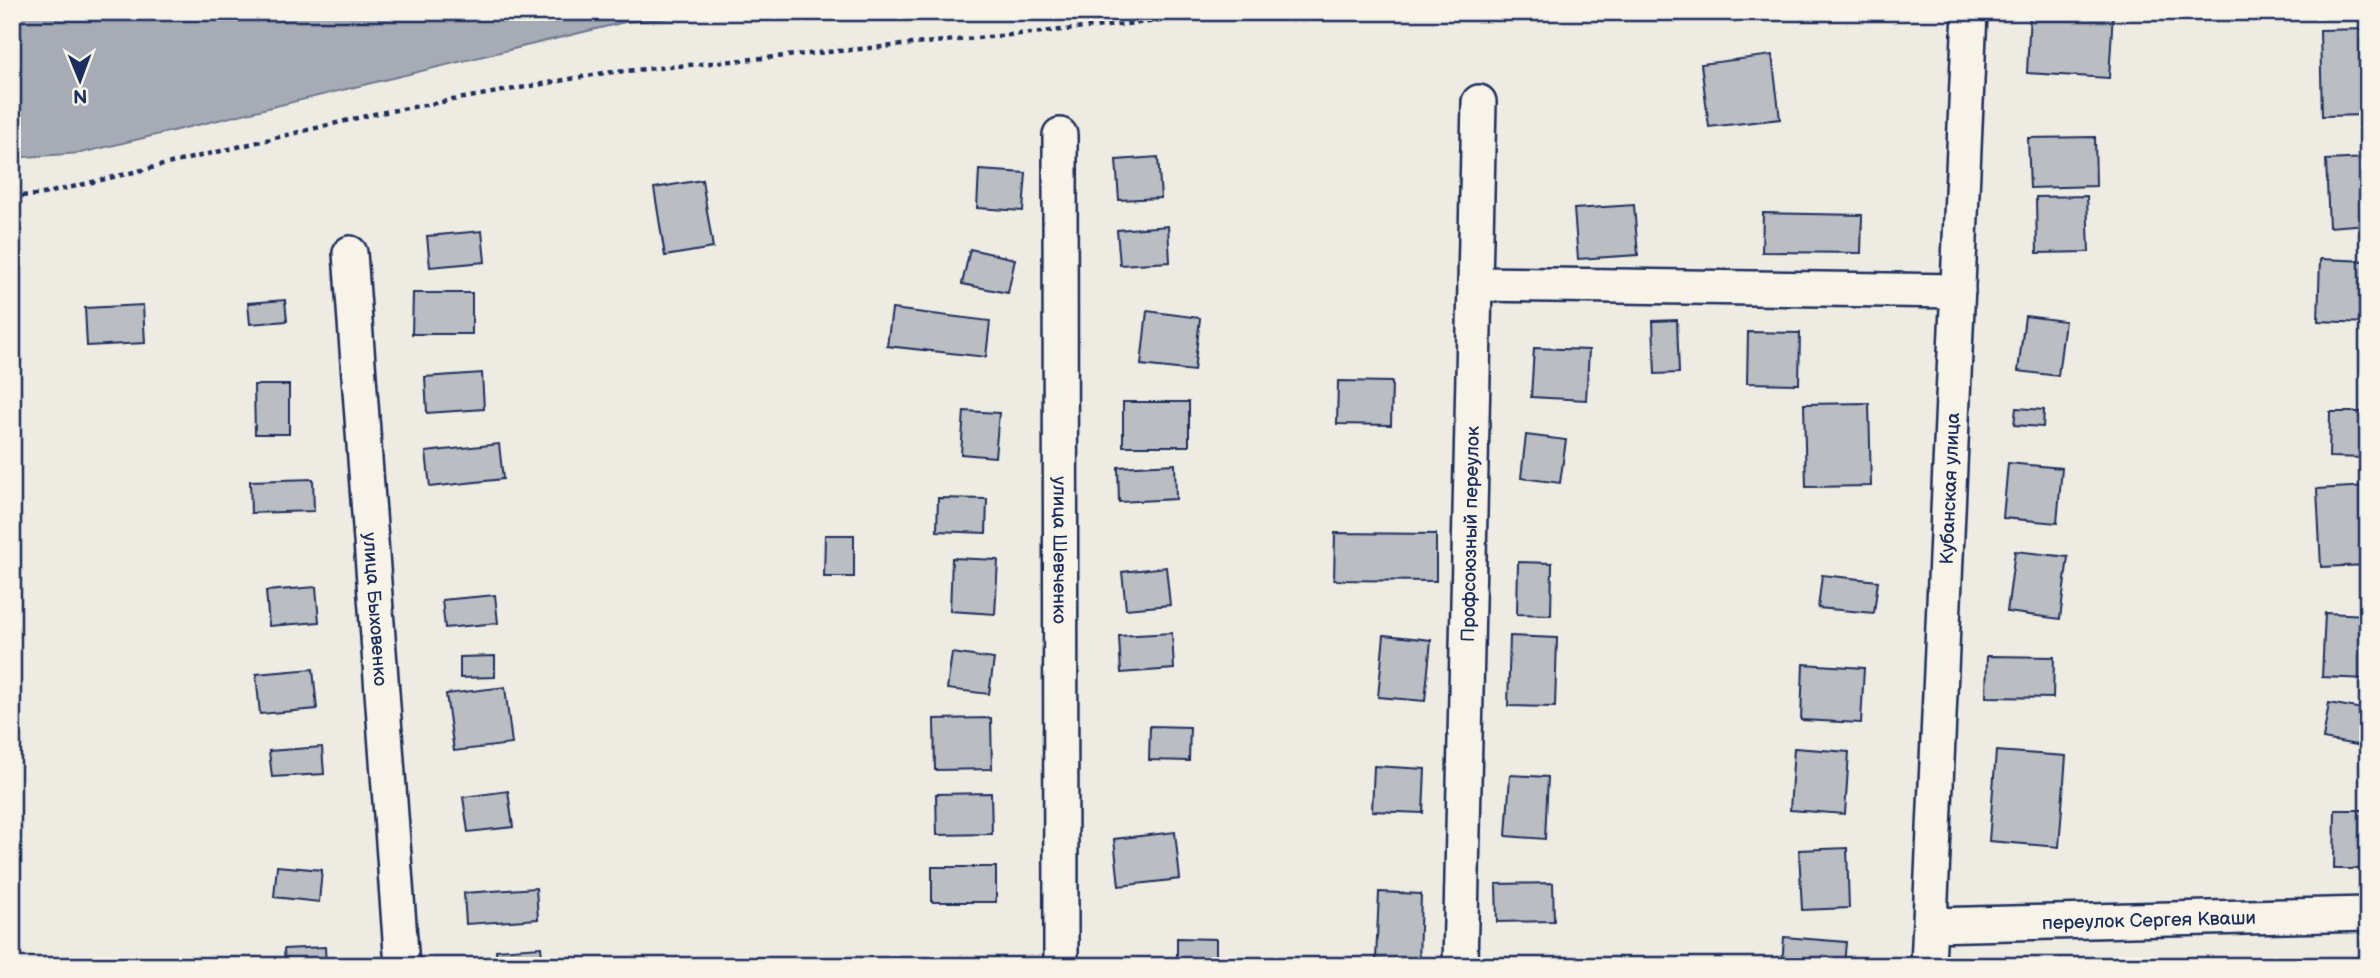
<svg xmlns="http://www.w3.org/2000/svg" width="2380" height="978" font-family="'Balsamiq Sans',sans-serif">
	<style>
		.water { fill: #a6abb5; stroke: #6e7992; stroke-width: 2 }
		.building { fill: #babdc2; stroke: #1b2f5e; stroke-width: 2 }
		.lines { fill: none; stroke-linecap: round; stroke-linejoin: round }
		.minor-casing { stroke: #1b2f5e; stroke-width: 38 }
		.path { stroke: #1b2f5e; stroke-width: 4.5; stroke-dasharray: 5 5; stroke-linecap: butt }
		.minor { stroke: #f7f3e8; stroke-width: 33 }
		.labels { text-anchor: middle; stroke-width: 6; stroke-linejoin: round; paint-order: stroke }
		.street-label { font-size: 19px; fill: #1b2f5e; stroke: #f7f3e8 }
	</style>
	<rect width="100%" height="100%" fill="#eeebe2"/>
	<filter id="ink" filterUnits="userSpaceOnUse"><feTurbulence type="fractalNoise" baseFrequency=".0143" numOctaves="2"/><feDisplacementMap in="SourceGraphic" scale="14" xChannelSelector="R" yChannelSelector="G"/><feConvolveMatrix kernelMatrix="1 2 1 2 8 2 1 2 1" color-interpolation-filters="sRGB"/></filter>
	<g filter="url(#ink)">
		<polygon class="water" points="12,12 751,12 625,22 81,153 12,158"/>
		<g class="building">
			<polygon points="2030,12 2113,12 2109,78 2027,73"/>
			<polygon points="2368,29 2368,115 2322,116 2320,30"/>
			<polygon points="1772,55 1780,119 1709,127 1701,64"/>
			<polygon points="2095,137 2096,186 2030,188 2028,138"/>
			<polygon points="1158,157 1161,198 1119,200 1116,160"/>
			<polygon points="2368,158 2368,224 2329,227 2326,160"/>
			<polygon points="979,170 1026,173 1023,211 977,208"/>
			<polygon points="702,180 713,248 665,256 654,188"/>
			<polygon points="2087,196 2089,252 2037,253 2036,197"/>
			<polygon points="1634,205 1638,255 1578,259 1574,209"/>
			<polygon points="1763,213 1862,215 1861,253 1762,252"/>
			<polygon points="1168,226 1170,262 1120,265 1117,230"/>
			<polygon points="482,231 485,262 430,267 427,236"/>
			<polygon points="970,249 1015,259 1008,293 962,284"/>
			<polygon points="2320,259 2368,261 2368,323 2318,321"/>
			<polygon points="413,293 472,293 472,334 412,334"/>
			<polygon points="285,300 287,321 250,324 248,303"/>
			<polygon points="143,305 145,343 87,346 85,308"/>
			<polygon points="892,309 990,321 986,357 887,346"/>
			<polygon points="1147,311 1200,318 1194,371 1141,365"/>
			<polygon points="2025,316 2065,321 2058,376 2018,371"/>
			<polygon points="1677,320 1679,373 1655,374 1653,321"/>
			<polygon points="1748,332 1800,333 1799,384 1747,383"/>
			<polygon points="1534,348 1589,350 1586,400 1531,397"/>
			<polygon points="482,373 484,409 427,413 425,377"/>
			<polygon points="1338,381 1392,382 1391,425 1337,424"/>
			<polygon points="254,385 289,385 289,434 255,434"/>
			<rect x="1123" y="402" width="66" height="44"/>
			<polygon points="1869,403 1871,486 1806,487 1804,404"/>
			<polygon points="2016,408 2044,410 2043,427 2014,425"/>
			<polygon points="964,411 999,413 995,457 961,454"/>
			<polygon points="2330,412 2368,412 2368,458 2329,457"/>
			<polygon points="1526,435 1566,440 1560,483 1521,478"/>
			<polygon points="499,444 503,479 430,487 426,452"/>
			<polygon points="2008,463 2062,468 2057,523 2003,518"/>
			<polygon points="1175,464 1176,499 1119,502 1118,467"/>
			<polygon points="313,479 314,511 251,513 250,481"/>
			<polygon points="2368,486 2368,565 2321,567 2317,489"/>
			<polygon points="938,498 987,499 986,533 937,531"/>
			<polygon points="1335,533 1436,534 1436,581 1334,580"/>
			<polygon points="825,535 854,535 854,577 824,577"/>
			<polygon points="2015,551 2068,557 2060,619 2007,612"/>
			<polygon points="952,558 998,560 995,614 950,611"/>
			<polygon points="1518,562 1552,563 1551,615 1517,614"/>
			<polygon points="1166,567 1170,605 1126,609 1122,572"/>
			<polygon points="1822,575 1878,581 1874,613 1818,608"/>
			<polygon points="316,587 319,622 269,626 266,591"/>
			<polygon points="495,595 498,623 445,628 442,600"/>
			<polygon points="2325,613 2368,615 2368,679 2322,677"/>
			<polygon points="1172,633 1174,669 1121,673 1119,636"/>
			<polygon points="1384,635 1431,640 1425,701 1378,697"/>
			<polygon points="1510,636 1557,638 1555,707 1508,706"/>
			<polygon points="952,653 994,659 989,694 947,689"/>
			<polygon points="495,656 495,677 460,678 460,657"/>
			<polygon points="1987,656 2054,657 2053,698 1986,697"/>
			<polygon points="1803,664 1864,668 1861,723 1801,720"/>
			<polygon points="313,669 317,709 260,714 256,674"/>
			<polygon points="505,687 512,744 454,751 446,694"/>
			<polygon points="2329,703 2368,710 2368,747 2323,739"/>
			<polygon points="991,718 992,769 935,770 934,719"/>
			<polygon points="1150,726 1190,727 1189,761 1149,760"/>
			<polygon points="322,747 324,774 272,777 269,751"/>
			<polygon points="1794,748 1849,752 1845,814 1790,810"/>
			<polygon points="1996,751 2066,756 2059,847 1989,841"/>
			<polygon points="1374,766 1425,769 1423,813 1372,811"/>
			<polygon points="1510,775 1548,777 1545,839 1506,836"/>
			<polygon points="508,791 513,827 468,832 463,797"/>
			<polygon points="991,793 992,834 937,835 936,794"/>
			<polygon points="2335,810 2368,810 2368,869 2334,869"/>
			<polygon points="1175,832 1180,879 1119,886 1114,839"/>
			<polygon points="1847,848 1849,908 1802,910 1799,850"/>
			<polygon points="277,866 322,870 319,902 274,897"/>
			<rect x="932" y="867" width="64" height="35"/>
			<polygon points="1553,883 1554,921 1497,922 1496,884"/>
			<polygon points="536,888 538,919 466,924 464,893"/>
			<polygon points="1379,892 1421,894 1419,962 1376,960"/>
			<polygon points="1784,937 1846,942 1844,966 1782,966"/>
			<polygon points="1177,938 1216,939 1216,966 1177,966"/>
			<polygon points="325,947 326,966 285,966 284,949"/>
			<polygon points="541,947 543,966 497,966 496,950"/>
			<polygon points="2126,959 2127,966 2082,966 2082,965"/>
			<polygon points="1991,961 2054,963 2054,966 1991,966"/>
		</g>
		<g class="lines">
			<g class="minor-casing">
				<g id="minor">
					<path id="s1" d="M1060,135L1061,966"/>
					<path id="s2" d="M350,253L402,966"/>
					<polyline points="1475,284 1958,291"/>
					<path id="s3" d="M1930,925L2368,914"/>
					<path id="s4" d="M1460,966L1479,102"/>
					<path id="s5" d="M1928,966L1970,12"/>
				</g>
			</g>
			<polyline class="path" points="12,196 39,195 374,114 604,73 1255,12"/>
			<use href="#minor" class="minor"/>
		</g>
	</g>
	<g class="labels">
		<g class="street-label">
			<text dy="7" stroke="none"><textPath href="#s5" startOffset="478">Кубанская улица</textPath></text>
			<text dy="7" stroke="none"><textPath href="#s4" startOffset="432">Профсоюзный переулок</textPath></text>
			<text dy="7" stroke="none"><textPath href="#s1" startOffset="415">улица Шевченко</textPath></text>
			<text dy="7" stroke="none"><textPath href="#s2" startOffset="357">улица Быховенко</textPath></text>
			<text dy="7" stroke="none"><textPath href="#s3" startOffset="219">переулок Сергея Кваши</textPath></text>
		</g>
	</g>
	<rect width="2380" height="978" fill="none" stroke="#f7f3e8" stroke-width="42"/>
	<rect x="21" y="21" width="2338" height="936" fill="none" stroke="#1b2f5e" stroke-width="2.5" filter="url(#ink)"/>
	<g transform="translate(80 80) rotate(179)" stroke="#f7f3e8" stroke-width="5" paint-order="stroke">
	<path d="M0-5L12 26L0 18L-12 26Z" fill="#1b2f5e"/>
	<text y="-10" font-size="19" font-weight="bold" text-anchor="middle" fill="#1b2f5e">N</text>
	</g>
</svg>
